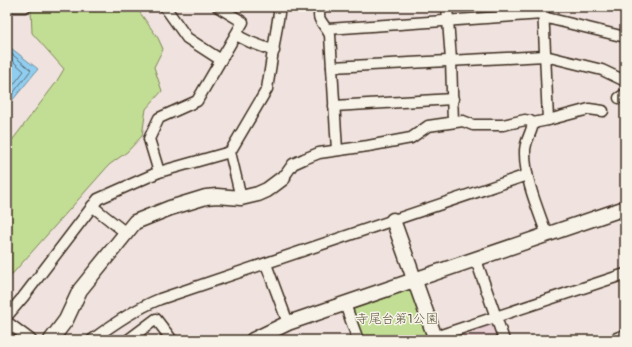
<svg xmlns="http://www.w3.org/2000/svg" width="632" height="347" font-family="Pangolin,'Klee One',sans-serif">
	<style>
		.built { fill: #e8cfd4 }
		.green { fill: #c2dd94; stroke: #7e8459 }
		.water { fill: #90cef1; stroke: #6e8c9d }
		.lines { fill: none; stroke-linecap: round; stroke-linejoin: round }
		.shore { stroke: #5d6c72; stroke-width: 1 }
		.street-casing { stroke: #3b2a1e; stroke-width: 13 }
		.secondary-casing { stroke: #3b2a1e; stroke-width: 17 }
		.street { stroke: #f7f3e8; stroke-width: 10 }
		.secondary { stroke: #f7f3e8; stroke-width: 14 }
		.labels { text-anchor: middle; stroke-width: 3; stroke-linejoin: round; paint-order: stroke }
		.park-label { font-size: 13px; fill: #5d573c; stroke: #f7f3e8 }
	</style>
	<rect width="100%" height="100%" fill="#f0e3df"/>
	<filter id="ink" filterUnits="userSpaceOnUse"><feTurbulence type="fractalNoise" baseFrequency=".025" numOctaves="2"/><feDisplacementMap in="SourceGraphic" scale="8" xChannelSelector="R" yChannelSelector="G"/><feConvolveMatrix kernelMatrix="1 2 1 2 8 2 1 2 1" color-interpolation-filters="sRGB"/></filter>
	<g filter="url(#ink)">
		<polygon class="built" points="490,322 494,324 499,340 442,340 443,338"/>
		<g class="green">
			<polygon points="34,7 113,7 115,10 126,12 130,7 136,7 158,38 163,49 154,67 162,91 146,109 142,136 127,152 109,165 7,280 7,147 55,84 64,69 32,33 31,10"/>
			<polygon points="412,289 429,340 362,340 352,311 354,309"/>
		</g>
		<polygon class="water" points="7,45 38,69 7,107"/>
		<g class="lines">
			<g class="shore">
				<polyline points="7,50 31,70 7,101"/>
				<polyline points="7,56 24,71 7,93"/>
			</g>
			<g class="street-casing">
				<g id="street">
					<polyline points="14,7 25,7"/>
					<polyline points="165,7 187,38 221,60"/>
					<path d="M321,7C315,21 324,22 330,35L337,150"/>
					<polyline points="447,7 451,60 453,122"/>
					<polyline points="543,7 548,120"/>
					<polyline points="543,17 625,37"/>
					<polyline points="328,29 543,14"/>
					<polyline points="236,35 250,42 274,51"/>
					<polyline points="332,67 545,56 602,70 625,81"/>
					<polyline points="619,98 625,94"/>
					<polyline points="334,106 453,99"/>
					<path d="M533,123C532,133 524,142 525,153C525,181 538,209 547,235"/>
					<polyline points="159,172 149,139 159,118 197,101 243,22 218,7"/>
					<polyline points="283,178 293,164 304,159 319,153 368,146 411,138 428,126 463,121 473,125 503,125 525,120 530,121 533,123 548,120 589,109 603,111"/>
					<polyline points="241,198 230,152 267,89 280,7"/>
					<polyline points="92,206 126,233"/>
					<polyline points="476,260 504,340"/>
					<polyline points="266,264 288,323"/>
					<polyline points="345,304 358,340"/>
					<polyline points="7,316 24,296 98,199 159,172 230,152"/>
					<polyline points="7,322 31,340"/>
					<polyline points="435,337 625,274"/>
					<path d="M92,340C113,324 135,309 160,299L527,175"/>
					<polyline points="128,340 156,319 172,340"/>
				</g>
			</g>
			<g class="secondary-casing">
				<g id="secondary">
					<polyline points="393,220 436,340"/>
					<polyline points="51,340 66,320 80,290 135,222 170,208 206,197 217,196 241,198 258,194 267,190 283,178"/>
					<polyline points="253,340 288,323 625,208"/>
					<polyline points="617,340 625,337"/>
				</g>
			</g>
			<use href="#street" class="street"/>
			<use href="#secondary" class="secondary"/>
		</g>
	</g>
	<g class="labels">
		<g class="park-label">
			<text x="397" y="323">寺尾台第1公園</text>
		</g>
	</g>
	<rect width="632" height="347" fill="none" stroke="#f7f3e8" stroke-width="24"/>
	<rect x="12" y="12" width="608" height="323" fill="none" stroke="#3b2a1e" stroke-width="1.5" filter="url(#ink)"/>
</svg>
